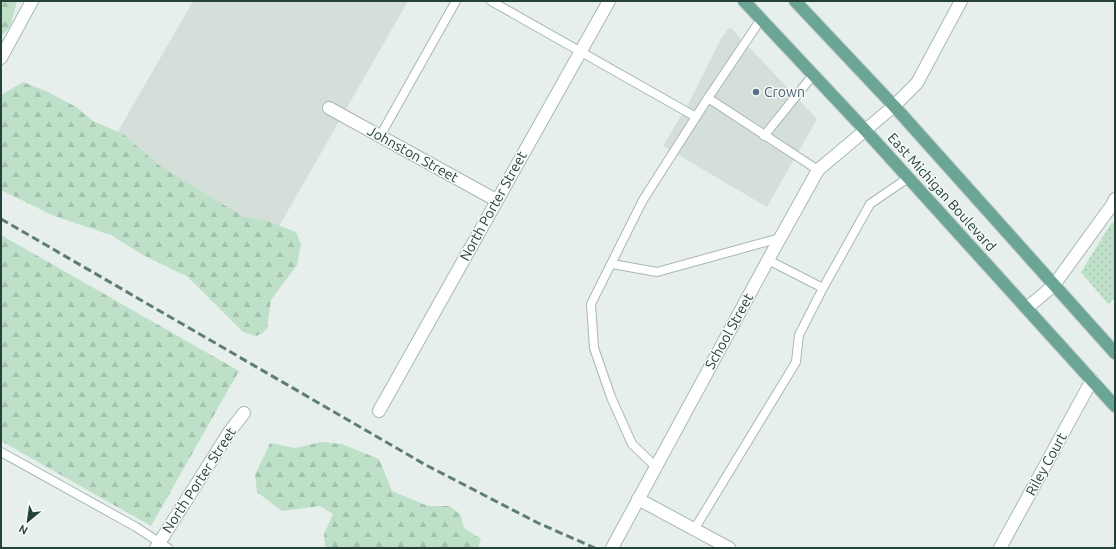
<svg xmlns="http://www.w3.org/2000/svg" width="1116" height="549" font-family="Ubuntu,sans-serif">
	<style>
		.built { fill: #d4dfda }
		.grass { fill: url(#grass-dots) }
		.forest { fill: url(#forest-firs) }
		.lines { fill: none; stroke-linecap: round; stroke-linejoin: round }
		.lane-casing { stroke: #a8b8b2; stroke-width: 10 }
		.street-casing { stroke: #a8b8b2; stroke-width: 14 }
		.primary-casing { stroke: #c2cac8; stroke-width: 14 }
		.lane { stroke: #fff; stroke-width: 8 }
		.street { stroke: #fff; stroke-width: 12 }
		.primary { stroke: #6aa596; stroke-width: 12 }
		.rail { stroke: #5f7d75; stroke-width: 3; stroke-dasharray: 8 4; stroke-linecap: butt }
		.service-dot { fill: #5c6f8a; stroke: #f7fbf9; stroke-width: 1.5 }
		.labels { text-anchor: middle; stroke-width: 3; stroke-linejoin: round; paint-order: stroke }
		.service-label { font-size: 14px; fill: #4e5e75; stroke: #f7fbf9; text-anchor: start }
		.street-label { font-size: 14px; fill: #24423a; stroke: #f7fbf9 }
	</style>
	<defs>
		<pattern id="grass-dots" width="8" height="8" patternUnits="userSpaceOnUse"><rect width="8" height="8" fill="#bfe0c8"/><path d="M2 2h.1M6 6h.1" fill="none" stroke="#a4c1ad" stroke-width="1.8" stroke-linecap="round"/></pattern>
		<pattern id="forest-firs" width="22" height="20" patternUnits="userSpaceOnUse"><rect width="22" height="20" fill="#bfe0c8"/><path d="M5 1l3.5 6h-7zM16 11l3.5 6h-7z" fill="#a4c1ad"/></pattern>
	</defs>
	<rect width="100%" height="100%" fill="#e6efeb"/>
	<g class="built">
		<polygon points="193,1 408,1 274,235 109,147"/>
		<polygon points="730,27 817,119 767,207 663,146 691,99 721,38"/>
	</g>
	<polygon class="grass" points="1112,222 1115,224 1115,298 1108,304 1081,272"/>
	<g class="forest">
		<polygon points="1,1 17,1 10,27 1,36"/>
		<polygon points="23,82 48,92 76,107 93,121 123,134 160,166 244,217 265,220 296,232 301,244 297,265 271,300 267,328 263,333 256,336 243,332 188,277 143,255 111,235 54,216 1,190 1,95"/>
		<polygon points="1,235 239,371 151,526 1,441"/>
		<polygon points="321,442 342,444 379,459 392,491 428,506 450,506 460,514 464,528 481,539 478,548 325,548 324,534 333,514 320,506 282,511 257,492 255,475 270,443 295,448"/>
	</g>
	<g class="lines">
		<g class="lane-casing">
			<g id="lane">
				<polyline points="491,1 696,117"/>
				<polyline points="761,19 708,98 818,170"/>
				<polyline points="380,136 456,1"/>
				<polyline points="764,136 813,75"/>
				<polyline points="768,260 823,288"/>
				<polyline points="612,264 657,272 780,238"/>
				<polyline points="1,452 136,527 168,548"/>
				<polyline points="655,466 632,444 611,397 594,348 591,304 643,200 708,98"/>
				<polyline points="695,528 796,362 799,335 823,288 870,204 908,178"/>
			</g>
		</g>
		<g class="street-casing">
			<g id="street">
				<polyline points="1,58 32,1"/>
				<polyline points="329,108 496,200"/>
				<polyline points="1027,308 1054,285 1112,205 1115,199"/>
				<polyline points="379,411 609,1"/>
				<polyline points="638,499 729,548"/>
				<polyline points="156,548 230,431 244,413"/>
				<polyline points="612,548 768,260 818,170 894,106 917,83 961,1"/>
				<polyline points="1000,548 1092,380"/>
			</g>
		</g>
		<g class="primary-casing">
			<g id="primary">
				<polyline points="744,1 865,130 1115,406"/>
				<polyline points="795,1 894,106 1115,353"/>
			</g>
		</g>
		<use href="#lane" class="lane"/>
		<use href="#street" class="street"/>
		<use href="#primary" class="primary"/>
		<polyline class="rail" points="1,219 424,464 538,523 595,548"/>
	</g>
	<circle class="service-dot" cx="756" cy="92" r="4"/>
	<g class="labels">
		<g class="service-label">
			<text x="764" y="97">Crown</text>
		</g>
		<g class="street-label">
			<text transform="translate(413 154) rotate(29)" y="5">Johnston Street</text>
			<text transform="translate(942 192) rotate(48)" y="5">East Michigan Boulevard</text>
			<text transform="translate(493 206) rotate(-61)" y="5">North Porter Street</text>
			<text transform="translate(729 331) rotate(-61)" y="5">School Street</text>
			<text transform="translate(1046 464) rotate(-61)" y="5">Riley Court</text>
			<text transform="translate(199 480) rotate(-57)" y="5">North Porter Street</text>
		</g>
	</g>
	<rect width="1116" height="549" fill="none" stroke="#24423a" stroke-width="4"/>
	<g transform="translate(28 521) rotate(209)" stroke="#f7fbf9" stroke-width="3" paint-order="stroke">
	<path d="M0-3L7 15L0 10L-7 15Z" fill="#24423a"/>
	<text y="-6" font-size="11" font-weight="bold" text-anchor="middle" fill="#24423a">N</text>
	</g>
</svg>
